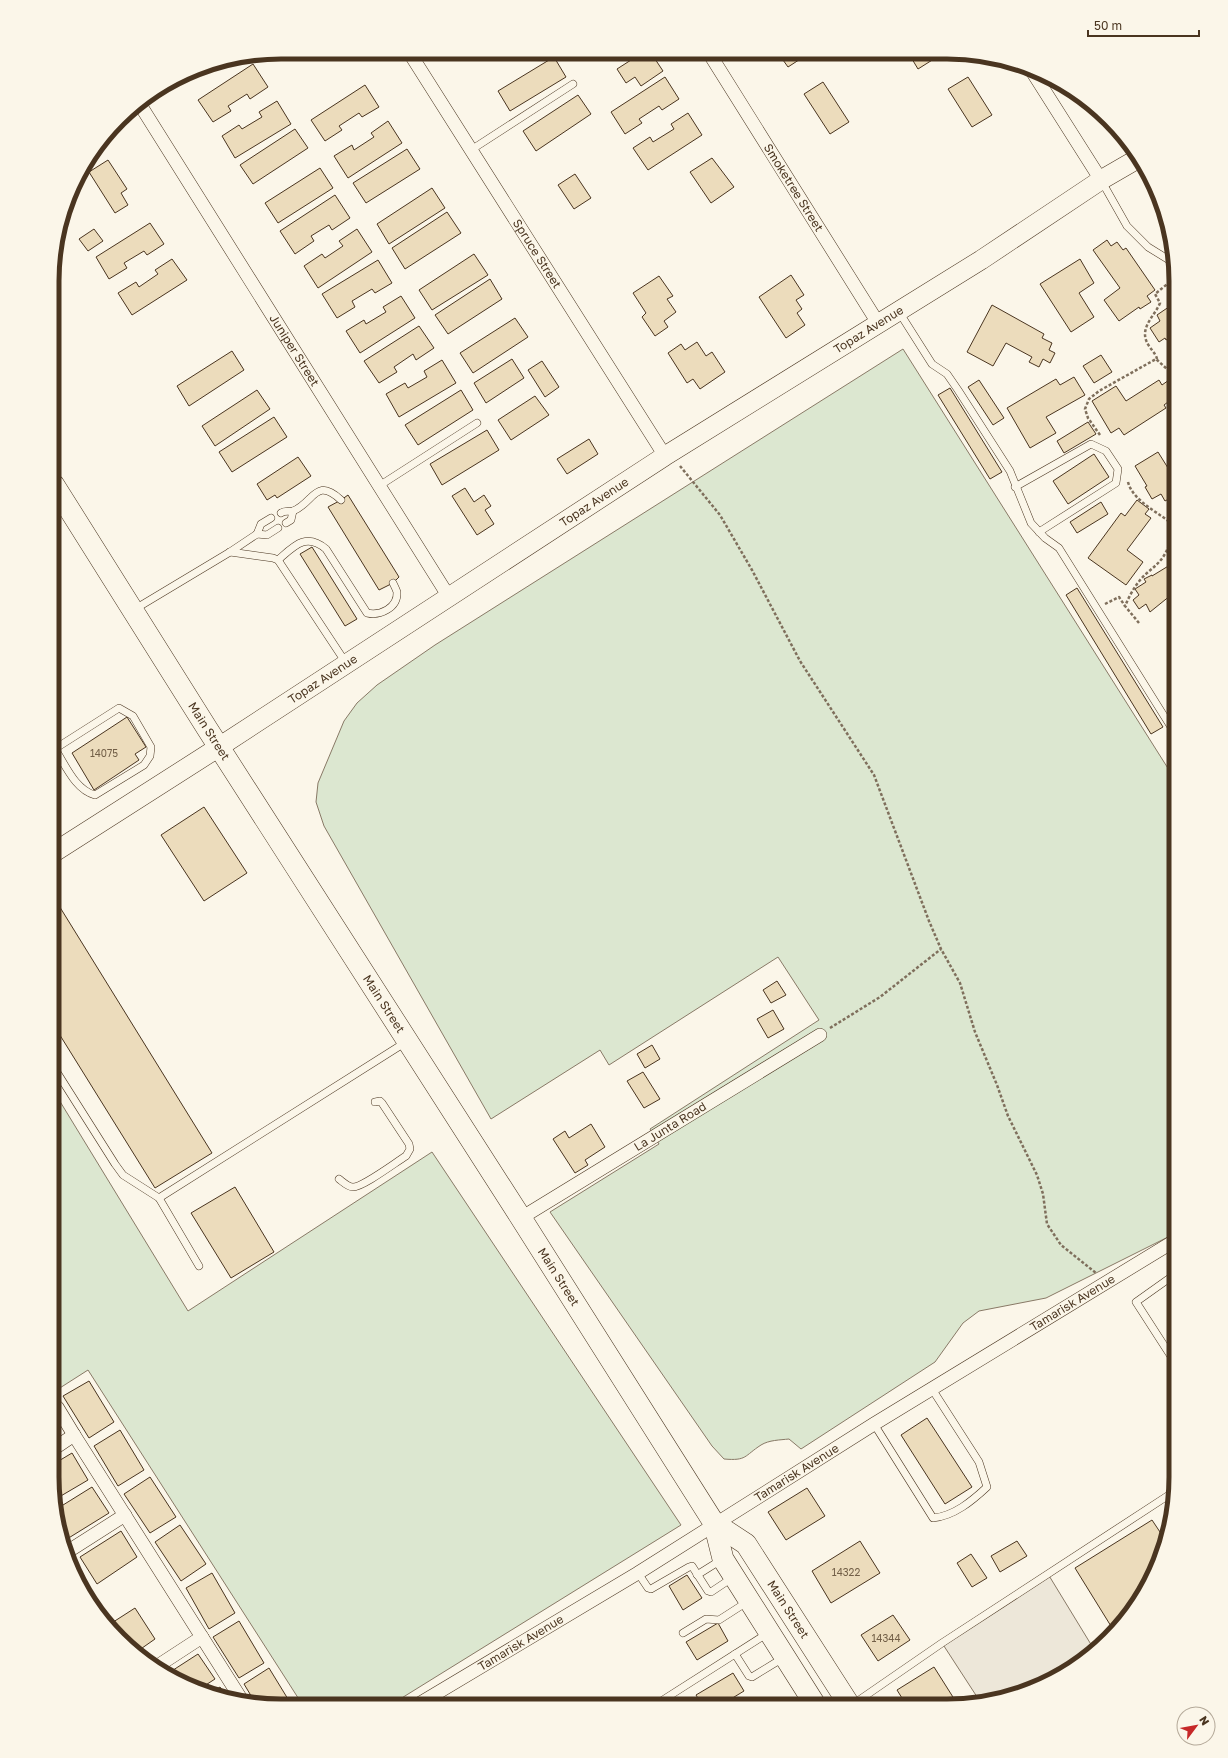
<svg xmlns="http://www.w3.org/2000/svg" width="1228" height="1758" font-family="'Golos Text',sans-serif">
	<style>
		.green { fill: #dce7d0; stroke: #887966 }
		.parking { fill: #ede7d9; stroke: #887966 }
		.building { fill: #ecdcbc; stroke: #4a3520 }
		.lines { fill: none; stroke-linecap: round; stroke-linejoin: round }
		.lane-casing { stroke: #4a3520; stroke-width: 8 }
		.street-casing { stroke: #4a3520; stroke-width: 14 }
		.secondary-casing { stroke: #4a3520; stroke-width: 20 }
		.primary-casing { stroke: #4a3520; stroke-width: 22 }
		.path { stroke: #7f6f5c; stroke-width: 2.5; stroke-dasharray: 3 2; stroke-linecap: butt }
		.lane { stroke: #fbf6e9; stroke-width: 7 }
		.street { stroke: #fbf6e9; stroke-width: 13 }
		.secondary { stroke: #fbf6e9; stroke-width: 19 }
		.primary { stroke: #fbf6e9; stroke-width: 21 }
		.labels { text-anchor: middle; stroke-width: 3; stroke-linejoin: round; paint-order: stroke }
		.number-label { font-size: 10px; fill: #725f47 }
		.street-label { font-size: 12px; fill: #4a3520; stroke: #fbf6e9 }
		.rim { fill: none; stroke: #4a3520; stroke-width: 5 }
	</style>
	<rect width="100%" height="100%" fill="#fbf6e9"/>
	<g class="green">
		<path d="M903,349L1176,781V1233L1046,1298L979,1311L963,1323L935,1362L801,1449L789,1439C780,1440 769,1440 761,1445C744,1456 747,1461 724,1459L712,1446L550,1212L659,1144L650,1129L819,1020L778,957L609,1065L600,1050L491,1119L324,826L316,802L318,783L344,721L357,703L377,685L435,645Z"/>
		<polygon points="53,1090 188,1311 432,1152 681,1525 392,1704 302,1704 88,1370 52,1393"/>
	</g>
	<polygon class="parking" points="1048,1574 1095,1651 1048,1682 992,1702 981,1703 942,1643"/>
	<g class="building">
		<polygon points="642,53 651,53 663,71 641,86 635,77 626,83 617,69"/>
		<polygon points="778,53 808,54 788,67"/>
		<polygon points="909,54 936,54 937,57 918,69"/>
		<polygon points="554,57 566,77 510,111 498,91"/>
		<polygon points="253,64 268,87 250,99 247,94 228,106 231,111 213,122 198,100"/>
		<polygon points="665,77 679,99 662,110 659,106 639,119 642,123 625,134 611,112"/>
		<polygon points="968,77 992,115 972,127 948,89"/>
		<polygon points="823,82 849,122 830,134 804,94"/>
		<polygon points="365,85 379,107 362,117 359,113 339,126 342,130 325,141 311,120"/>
		<polygon points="578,95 591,114 536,151 523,131"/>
		<polygon points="277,101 291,124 235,158 222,136 239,125 242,129 262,117 259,112"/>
		<polygon points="688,113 702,135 648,170 633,148 650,137 653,142 674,129 671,124"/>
		<polygon points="388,121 402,143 348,178 334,156 352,145 354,150 374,137 371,133"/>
		<polygon points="295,129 308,148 253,184 240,165"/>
		<polygon points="407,149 420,169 366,203 353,183"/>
		<polygon points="712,158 734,187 711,203 690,172"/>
		<polygon points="108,160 127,189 121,193 128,205 115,213 89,172"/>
		<polygon points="320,168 333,188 278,223 265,203"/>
		<polygon points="575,174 591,198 574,209 558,185"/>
		<polygon points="432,188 445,208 389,244 377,224"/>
		<polygon points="335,195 350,218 332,230 329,225 311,236 314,241 295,254 280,231"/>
		<polygon points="447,212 461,233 405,269 392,248"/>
		<polygon points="150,223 164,244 147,255 144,251 124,263 127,268 109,279 96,257"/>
		<polygon points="94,229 103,241 88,251 79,239"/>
		<polygon points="357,229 372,252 318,288 304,266 322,254 325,258 343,246 339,241"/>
		<polygon points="1107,240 1111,246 1117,242 1123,250 1126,248 1155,290 1147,296 1151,302 1140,309 1139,307 1119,321 1104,300 1120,288 1093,250"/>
		<polygon points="474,254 488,275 432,310 419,290"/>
		<polygon points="172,259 187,280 132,315 118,293 136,282 139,287 158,274 155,270"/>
		<polygon points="1080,259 1094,283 1079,293 1094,317 1071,332 1040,284"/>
		<polygon points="378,260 392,283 375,293 372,289 352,301 355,307 337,318 322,294"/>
		<polygon points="791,275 804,295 796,300 802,309 797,313 805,325 786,338 759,297"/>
		<polygon points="659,276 673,296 667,299 676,312 664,321 668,327 655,336 642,317 646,313 633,293"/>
		<polygon points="490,279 502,299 448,334 435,315"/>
		<polygon points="401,296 415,318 360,353 346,331 364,320 366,324 386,312 383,307"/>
		<polygon points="1176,302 1176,334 1166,340 1165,338 1159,342 1150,328 1160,321 1157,315"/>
		<polygon points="992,305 1044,334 1042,338 1052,343 1049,350 1055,353 1050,363 1043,359 1039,367 1029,362 1032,357 1006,343 993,366 967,352"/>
		<polygon points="515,318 528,337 473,373 460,353"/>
		<polygon points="419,326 434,348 416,360 413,354 394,367 397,372 379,383 364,361"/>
		<polygon points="697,342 706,356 712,352 725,372 700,389 693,379 687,383 668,353 681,344 685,350"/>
		<polygon points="232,351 244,370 189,406 177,386"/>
		<polygon points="1101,355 1112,372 1094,383 1083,366"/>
		<polygon points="512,359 524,378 486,403 474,383"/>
		<polygon points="442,360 456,383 399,417 386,394 405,383 408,388 427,377 424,371"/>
		<polygon points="542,361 559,387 545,397 528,370"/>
		<polygon points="1176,367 1176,383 1168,372"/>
		<polygon points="1074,377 1085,395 1046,417 1056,433 1030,448 1007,408 1056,379 1060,385"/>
		<polygon points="979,380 1004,418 993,425 968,387"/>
		<polygon points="1159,380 1162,385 1169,380 1175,389 1169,393 1172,399 1164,405 1166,408 1124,435 1119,428 1111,433 1092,401 1116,386 1126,401"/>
		<polygon points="950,388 1002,472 990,479 938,395"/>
		<polygon points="257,390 270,409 215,446 202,426"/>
		<polygon points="461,390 473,410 418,445 405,425"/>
		<polygon points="535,396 549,415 511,440 498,420"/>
		<polygon points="274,417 287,437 232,472 219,452"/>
		<polygon points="1088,422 1096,434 1064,453 1057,441"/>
		<polygon points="487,430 499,450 442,485 430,464"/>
		<polygon points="589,439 598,454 567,474 557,459"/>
		<polygon points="1158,452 1168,468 1176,463 1176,495 1165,501 1161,494 1152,499 1145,487 1147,486 1135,466"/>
		<polygon points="1094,454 1109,477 1068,504 1053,481"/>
		<polygon points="298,457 311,476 277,498 275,495 267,500 257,484"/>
		<polygon points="465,488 474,502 484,495 491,506 485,510 494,524 477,535 452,496"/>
		<polygon points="348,495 399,577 393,583 379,590 328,507 341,500"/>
		<polygon points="1137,500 1149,509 1145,514 1151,518 1127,550 1143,562 1126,585 1088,558 1121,513 1125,516"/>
		<polygon points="1101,502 1108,514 1077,533 1070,522"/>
		<polygon points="312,547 357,619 345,626 300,554"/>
		<polygon points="1176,559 1176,591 1150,612 1146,604 1139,609 1133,600 1139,595 1135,589 1146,582 1144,579 1152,575 1152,576 1170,565 1169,564"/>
		<polygon points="1077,588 1163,727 1151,734 1066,595"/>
		<polygon points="127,717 146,747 135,754 139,760 94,790 72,753"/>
		<polygon points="204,807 247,873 204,901 161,835"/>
		<polygon points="53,896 212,1153 155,1188 53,1024"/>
		<polygon points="777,981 786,995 771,1003 763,990"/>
		<polygon points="773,1010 784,1029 768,1038 757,1019"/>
		<polygon points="652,1045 660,1059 645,1068 637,1054"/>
		<polygon points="643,1072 660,1099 644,1108 627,1081"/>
		<polygon points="591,1124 605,1147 585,1160 588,1165 575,1173 553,1139 565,1131 569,1138"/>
		<polygon points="235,1187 274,1252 231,1278 191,1213"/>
		<polygon points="89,1381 114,1422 89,1438 63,1396"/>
		<polygon points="927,1418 972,1487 945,1504 901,1435"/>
		<polygon points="120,1430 144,1470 118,1486 94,1446"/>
		<polygon points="72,1453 88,1480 54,1500 52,1465"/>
		<polygon points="150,1477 176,1517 150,1533 124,1494"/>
		<polygon points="92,1487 109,1513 67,1539 56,1522 55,1510"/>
		<polygon points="807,1488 825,1516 786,1540 768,1512"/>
		<polygon points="1152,1520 1166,1541 1164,1551 1137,1604 1114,1631 1075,1568"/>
		<polygon points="180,1525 206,1564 181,1581 155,1542"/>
		<polygon points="121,1531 137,1557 97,1584 80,1557"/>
		<polygon points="860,1541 880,1573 831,1603 812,1571"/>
		<polygon points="1017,1541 1027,1556 1000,1572 991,1556"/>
		<polygon points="971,1554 987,1578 972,1587 957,1563"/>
		<polygon points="70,1563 88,1589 84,1591 76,1578"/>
		<polygon points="212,1573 235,1613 209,1629 186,1588"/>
		<polygon points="687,1575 702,1598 683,1610 669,1586"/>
		<polygon points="135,1608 155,1639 135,1653 107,1626"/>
		<polygon points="893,1615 910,1640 878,1661 861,1635"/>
		<polygon points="239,1621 264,1663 239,1678 213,1637"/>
		<polygon points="718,1623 728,1641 697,1660 686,1642"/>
		<polygon points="198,1654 215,1679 198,1690 167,1674"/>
		<polygon points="934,1667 958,1705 907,1706 897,1690"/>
		<polygon points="269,1668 291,1704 256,1704 244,1684"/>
		<polygon points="733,1673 744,1691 721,1705 702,1705 696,1695"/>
		<polygon points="220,1687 227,1697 210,1693"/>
	</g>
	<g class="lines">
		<g class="lane-casing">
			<g id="lane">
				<polyline points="471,150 573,84"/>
				<polyline points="1101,180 1127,226 1148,247 1174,263"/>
				<polyline points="899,312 932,364 947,374 958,390 1010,471 1031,523 1045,538 1059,548 1176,735"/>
				<polyline points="379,486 477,423"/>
				<polyline points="1015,487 1091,444 1106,451 1118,469 1116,483 1039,532"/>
				<path d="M281,513C285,510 289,512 293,511C314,503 315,476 341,500"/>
				<polyline points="286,523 291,520 293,511"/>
				<polyline points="257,534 267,535 278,528"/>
				<polyline points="230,552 273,558 278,560 346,663"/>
				<path d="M278,560C294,546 306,532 326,549L367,613C380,616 398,608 397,592C396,589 394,585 393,583"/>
				<polyline points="135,609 230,552 257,534 261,524 271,518"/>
				<path d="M53,750L119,708L133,716L151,747L150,756L144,765L95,795C75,790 65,764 55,749"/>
				<polyline points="53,1066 115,1164 123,1175 159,1198 199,1266"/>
				<path d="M339,1179C343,1182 348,1187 353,1187C363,1187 396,1162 406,1156L410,1149L409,1144L382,1103L380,1101L375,1102"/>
				<polyline points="159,1198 406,1042"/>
				<polyline points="1174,1275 1136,1302 1176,1364"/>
				<path d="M874,1424L933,1518C954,1516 972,1501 987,1487L979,1462L932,1389"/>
				<polyline points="638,1573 648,1588 651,1589 689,1567 692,1566 708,1591 711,1592 732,1578"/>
				<polyline points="697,1575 721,1560"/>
				<polyline points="683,1633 706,1619 719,1620 747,1602"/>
				<polyline points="735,1654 749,1676 752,1677 783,1658"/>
				<polyline points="655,1705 768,1633"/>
				<polyline points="852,1705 942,1643 1175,1491"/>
			</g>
		</g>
		<g class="street-casing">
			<g id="street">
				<path id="s1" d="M409,52L665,456"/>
				<path id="s2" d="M709,53L878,323"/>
				<polyline points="1030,68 1101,180"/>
				<path id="s3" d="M139,103L449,597"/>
				<path id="s4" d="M521,1218L820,1035"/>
				<polyline points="57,1407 74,1435"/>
				<polyline points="52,1450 74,1435 243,1702"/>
				<polyline points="67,1552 125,1515"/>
				<polyline points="156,1667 202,1637"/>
				<path id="s5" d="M417,1705L638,1573L874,1424L1176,1240"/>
			</g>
		</g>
		<g class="secondary-casing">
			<g id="secondary">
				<path id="s6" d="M53,853L219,747L665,456L981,260L1101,180L1139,158"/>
			</g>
		</g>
		<g class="primary-casing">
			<g id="primary">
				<path id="s7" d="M54,485L208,730L521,1218L714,1523L723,1559L816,1706"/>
				<path id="s8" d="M714,1523L746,1544L850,1706"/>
			</g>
		</g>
		<g class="path">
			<path d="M1157,359C1156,353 1148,347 1146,340C1141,326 1156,314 1160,303L1155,294L1176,277"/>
			<polyline points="1100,435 1088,418 1085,409 1089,399 1099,391 1156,359 1167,369"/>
			<polyline points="680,466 720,515 752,570 800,661 874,775 929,921 941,949 960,983 975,1032 997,1085 1008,1116 1037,1175 1043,1194 1047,1224 1061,1245 1096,1273"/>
			<path d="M1128,482C1133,502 1162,514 1176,527"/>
			<polyline points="1105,604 1119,597 1125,606"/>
			<path d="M1139,623L1125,606C1129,597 1134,587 1141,579C1148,571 1157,566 1163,557C1168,550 1169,542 1176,536"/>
			<polyline points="830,1028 880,997 941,949"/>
		</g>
		<use href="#lane" class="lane"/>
		<use href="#street" class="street"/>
		<use href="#secondary" class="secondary"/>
		<use href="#primary" class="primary"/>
	</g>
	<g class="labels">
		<g class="number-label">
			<text x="104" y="757">14075</text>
			<text x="846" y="1576">14322</text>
			<text x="886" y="1642">14344</text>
		</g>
		<g class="street-label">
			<text dy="4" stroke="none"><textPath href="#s2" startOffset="159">Smoketree Street</textPath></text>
			<text dy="4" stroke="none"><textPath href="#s1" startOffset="239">Spruce Street</textPath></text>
			<text dy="4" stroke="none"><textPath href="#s6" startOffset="969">Topaz Avenue</textPath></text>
			<text dy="4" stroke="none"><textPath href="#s3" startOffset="292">Juniper Street</textPath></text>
			<text dy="4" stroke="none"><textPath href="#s6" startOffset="645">Topaz Avenue</textPath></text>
			<text dy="4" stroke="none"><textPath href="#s6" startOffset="321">Topaz Avenue</textPath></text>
			<text dy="4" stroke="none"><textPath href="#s7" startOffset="291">Main Street</textPath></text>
			<text dy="4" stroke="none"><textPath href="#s7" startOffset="615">Main Street</textPath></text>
			<text dy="4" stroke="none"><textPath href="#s4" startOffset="175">La Junta Road</textPath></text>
			<text dy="4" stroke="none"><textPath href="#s7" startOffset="939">Main Street</textPath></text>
			<text dy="4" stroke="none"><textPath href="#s5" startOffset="769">Tamarisk Avenue</textPath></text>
			<text dy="4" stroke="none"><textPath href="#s5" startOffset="445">Tamarisk Avenue</textPath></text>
			<text dy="4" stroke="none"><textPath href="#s8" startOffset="116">Main Street</textPath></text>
			<text dy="4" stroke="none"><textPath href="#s5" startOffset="121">Tamarisk Avenue</textPath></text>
		</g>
	</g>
	<path d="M0 0H1228V1758H0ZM281 59H947A222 222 0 0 1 1169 281V1477A222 222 0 0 1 947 1699H281A222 222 0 0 1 59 1477V281A222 222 0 0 1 281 59Z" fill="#fbf6e9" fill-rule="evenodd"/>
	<path class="rim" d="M281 59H947A222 222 0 0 1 1169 281V1477A222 222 0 0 1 947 1699H281A222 222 0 0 1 59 1477V281A222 222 0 0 1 281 59Z"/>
	<g transform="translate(1196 1726) rotate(58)"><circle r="19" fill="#fbf6e9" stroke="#b4a999"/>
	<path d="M0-3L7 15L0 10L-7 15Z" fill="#c62828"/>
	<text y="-6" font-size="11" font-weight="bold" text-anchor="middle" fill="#4a3520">N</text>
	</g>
	<path d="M1088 30v6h111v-6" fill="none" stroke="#4a3520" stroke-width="2"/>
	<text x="1094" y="30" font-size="12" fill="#4a3520" stroke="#fbf6e9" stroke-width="3" paint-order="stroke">50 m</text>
</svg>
